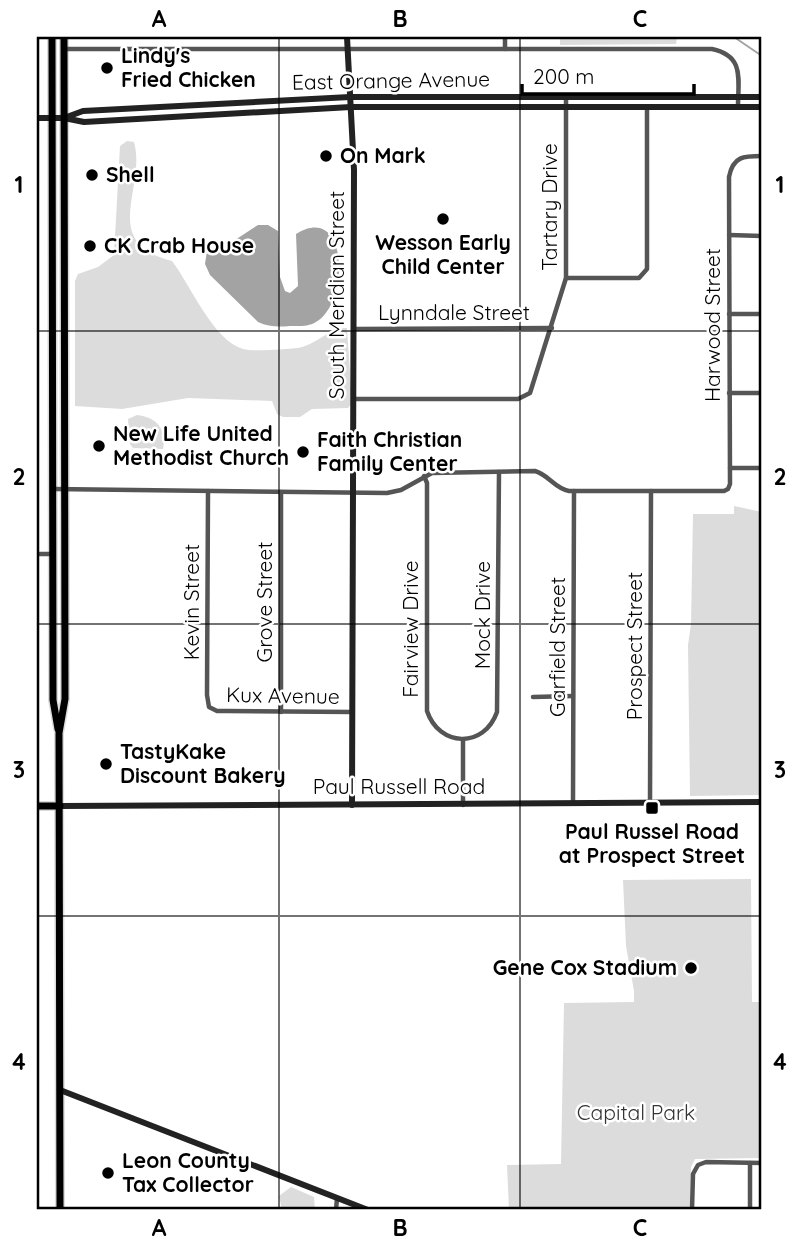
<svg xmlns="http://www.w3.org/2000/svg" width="799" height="1247" font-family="Quicksand,sans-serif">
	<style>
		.green { fill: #dcdcdc }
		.water { fill: #a3a3a3 }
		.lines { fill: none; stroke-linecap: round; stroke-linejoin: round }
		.stream { stroke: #a3a3a3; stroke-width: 2 }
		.primary-casing { stroke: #dbdbdb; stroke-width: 10 }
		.street { stroke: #555; stroke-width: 4.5 }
		.secondary { stroke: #222; stroke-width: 6 }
		.primary { stroke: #000; stroke-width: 7 }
		.grid { fill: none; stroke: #000; stroke-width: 2; stroke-opacity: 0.55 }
		.poi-dot { fill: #000; stroke: #fff; stroke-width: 2.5 }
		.labels { text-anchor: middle; stroke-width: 5; stroke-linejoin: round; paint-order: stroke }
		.poi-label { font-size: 21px; font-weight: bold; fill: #000; stroke: #fff; text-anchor: start }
		.street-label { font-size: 21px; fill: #000; stroke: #fff }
		.park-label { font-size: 21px; fill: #333; stroke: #fff }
		.neatline { fill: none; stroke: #000; stroke-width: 2.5 }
		.grid-label { font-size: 23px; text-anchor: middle; font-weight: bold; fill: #000 }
	</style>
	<rect width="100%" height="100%" fill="#fff"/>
	<g class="green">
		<polygon points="560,37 677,37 676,44 560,45"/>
		<path d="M127,141L134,142C147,188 98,242 172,261C191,286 213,340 243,349C255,352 285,349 298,348C316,345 330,327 347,328L352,403L348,408L312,409L300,417H283L277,414L272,401L188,398L122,409L75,406V281L78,274L98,267L114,255L120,146Z"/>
		<path d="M137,415C156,417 167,429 163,449L133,448L130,444L128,419Z"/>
		<polygon points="734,506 762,512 762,795 690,796 688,645 691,624 693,514 734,514"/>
		<polygon points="751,879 752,1002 762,1002 762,1158 695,1159 691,1167 690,1210 509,1210 507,1165 561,1164 564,1003 634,1002 634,991 626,946 623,880"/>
		<polygon points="291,1187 314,1197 315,1210 282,1210 279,1196"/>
	</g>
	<path class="water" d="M258,225H268L278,231L280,277L285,291L290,293L298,286L296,234C349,201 350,303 316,322C308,327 298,326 290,326C278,327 269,327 258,322L210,275L205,264L207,251L235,240Z"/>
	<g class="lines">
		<polyline class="stream" points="734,37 762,56"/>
		<g class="primary-casing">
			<g id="primary">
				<polyline points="52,37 53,700 58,729"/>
				<polyline points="37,806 60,806"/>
				<polyline points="60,1210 59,733 65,699 64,37"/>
			</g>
		</g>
		<g class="street">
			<polyline points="505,37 505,49"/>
			<polyline points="762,37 762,38"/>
			<path d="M65,49H712C745,56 738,79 738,107"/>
			<polyline points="729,235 762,236"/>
			<polyline points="566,278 639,278 647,269 647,107"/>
			<polyline points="729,314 762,314"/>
			<polyline points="355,329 552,328"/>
			<polyline points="729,393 762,393"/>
			<polyline points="354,399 518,399 530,393 566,278 566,96"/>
			<polyline points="730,468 762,468"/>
			<path d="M424,476L427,483V711C439,747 484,749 497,712L499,472"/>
			<path d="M53,489L387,493L401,490L432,473L535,471C549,475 554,488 569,491H724L728,489L730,484L729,177C733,156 744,156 762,156"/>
			<polyline points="208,491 207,695 209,707 217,711 227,711 352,712"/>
			<polyline points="37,554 53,554"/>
			<polyline points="533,697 573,696"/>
			<polyline points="281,712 281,492"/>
			<polyline points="463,740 463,805"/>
			<polyline points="650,802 651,491"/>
			<polyline points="573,803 574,491"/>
			<polyline points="750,1163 750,1210"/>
			<polyline points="336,1210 337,1198"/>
			<polyline points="692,1210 693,1174 698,1165 706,1162 762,1163"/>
		</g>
		<g class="secondary">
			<polyline points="347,37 354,170 352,805"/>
			<polyline points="37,118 64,118 84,122 351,107 762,107"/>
			<polyline points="64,118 83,111 350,97 762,97"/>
			<polyline points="60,806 762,802"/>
			<polyline points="60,1090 368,1210"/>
		</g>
		<use href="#primary" class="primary"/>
	</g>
	<path class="grid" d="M279,37V1210M520,37V1210M37,331H762M37,624H762M37,916H762"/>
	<g class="poi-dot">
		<circle cx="107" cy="68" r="7"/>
		<circle cx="326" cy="156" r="7"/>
		<circle cx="92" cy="175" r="7"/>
		<circle cx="443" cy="219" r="7"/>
		<circle cx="90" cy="246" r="7"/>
		<circle cx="99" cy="446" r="7"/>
		<circle cx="303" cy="452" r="7"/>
		<circle cx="106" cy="764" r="7"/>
		<rect x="645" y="801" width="14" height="14" rx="3.5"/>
		<circle cx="691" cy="968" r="7"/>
		<circle cx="108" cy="1173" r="7"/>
	</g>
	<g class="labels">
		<g class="poi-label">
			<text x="121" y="63">Lindy's<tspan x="121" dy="24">Fried Chicken</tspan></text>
			<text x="340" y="163">On Mark</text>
			<text x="106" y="182">Shell</text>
			<text x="443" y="250" text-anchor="middle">Wesson Early<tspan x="443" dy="24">Child Center</tspan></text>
			<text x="104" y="253">CK Crab House</text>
			<text x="113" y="441">New Life United<tspan x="113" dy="24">Methodist Church</tspan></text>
			<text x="317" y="447">Faith Christian<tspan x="317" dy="24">Family Center</tspan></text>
			<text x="120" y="759">TastyKake<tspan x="120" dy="24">Discount Bakery</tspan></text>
			<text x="652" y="839" text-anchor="middle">Paul Russel Road<tspan x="652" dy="24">at Prospect Street</tspan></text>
			<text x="677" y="975" text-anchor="end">Gene Cox Stadium</text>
			<text x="122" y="1168">Leon County<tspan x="122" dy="24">Tax Collector</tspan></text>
		</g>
		<g class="street-label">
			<text transform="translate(391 81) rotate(-1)" y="7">East Orange Avenue</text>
			<text transform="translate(550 207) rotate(-90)" y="7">Tartary Drive</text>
			<text transform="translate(337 295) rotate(-90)" y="7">South Meridian Street</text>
			<text x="454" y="320">Lynndale Street</text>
			<text transform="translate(713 325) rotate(-90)" y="7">Harwood Street</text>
			<text transform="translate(192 602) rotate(-90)" y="7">Kevin Street</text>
			<text transform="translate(265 602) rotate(-90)" y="7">Grove Street</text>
			<text transform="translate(483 615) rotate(-90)" y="7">Mock Drive</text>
			<text transform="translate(411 629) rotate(-90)" y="7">Fairview Drive</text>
			<text transform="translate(635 646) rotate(-90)" y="7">Prospect Street</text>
			<text transform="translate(558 647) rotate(-90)" y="7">Garfield Street</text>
			<text transform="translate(283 696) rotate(1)" y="7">Kux Avenue</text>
			<text x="399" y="794">Paul Russell Road</text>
		</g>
		<g class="park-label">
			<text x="636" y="1120">Capital Park</text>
		</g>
	</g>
	<rect width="799" height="1247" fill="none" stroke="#ffffff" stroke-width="77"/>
	<path d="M522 84v10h172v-10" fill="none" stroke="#000000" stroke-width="3.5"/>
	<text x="533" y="84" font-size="21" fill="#000000" stroke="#ffffff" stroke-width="5" paint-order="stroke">200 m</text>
	<rect x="38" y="38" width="722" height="1170" class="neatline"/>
	<g class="grid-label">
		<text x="159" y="27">A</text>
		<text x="400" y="27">B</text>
		<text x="640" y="27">C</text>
		<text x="19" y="193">1</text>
		<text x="780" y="193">1</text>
		<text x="19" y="485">2</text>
		<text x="780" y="485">2</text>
		<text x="19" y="778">3</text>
		<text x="780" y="778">3</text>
		<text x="19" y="1070">4</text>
		<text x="780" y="1070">4</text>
		<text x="159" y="1236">A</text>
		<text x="400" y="1236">B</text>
		<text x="640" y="1236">C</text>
	</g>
</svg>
